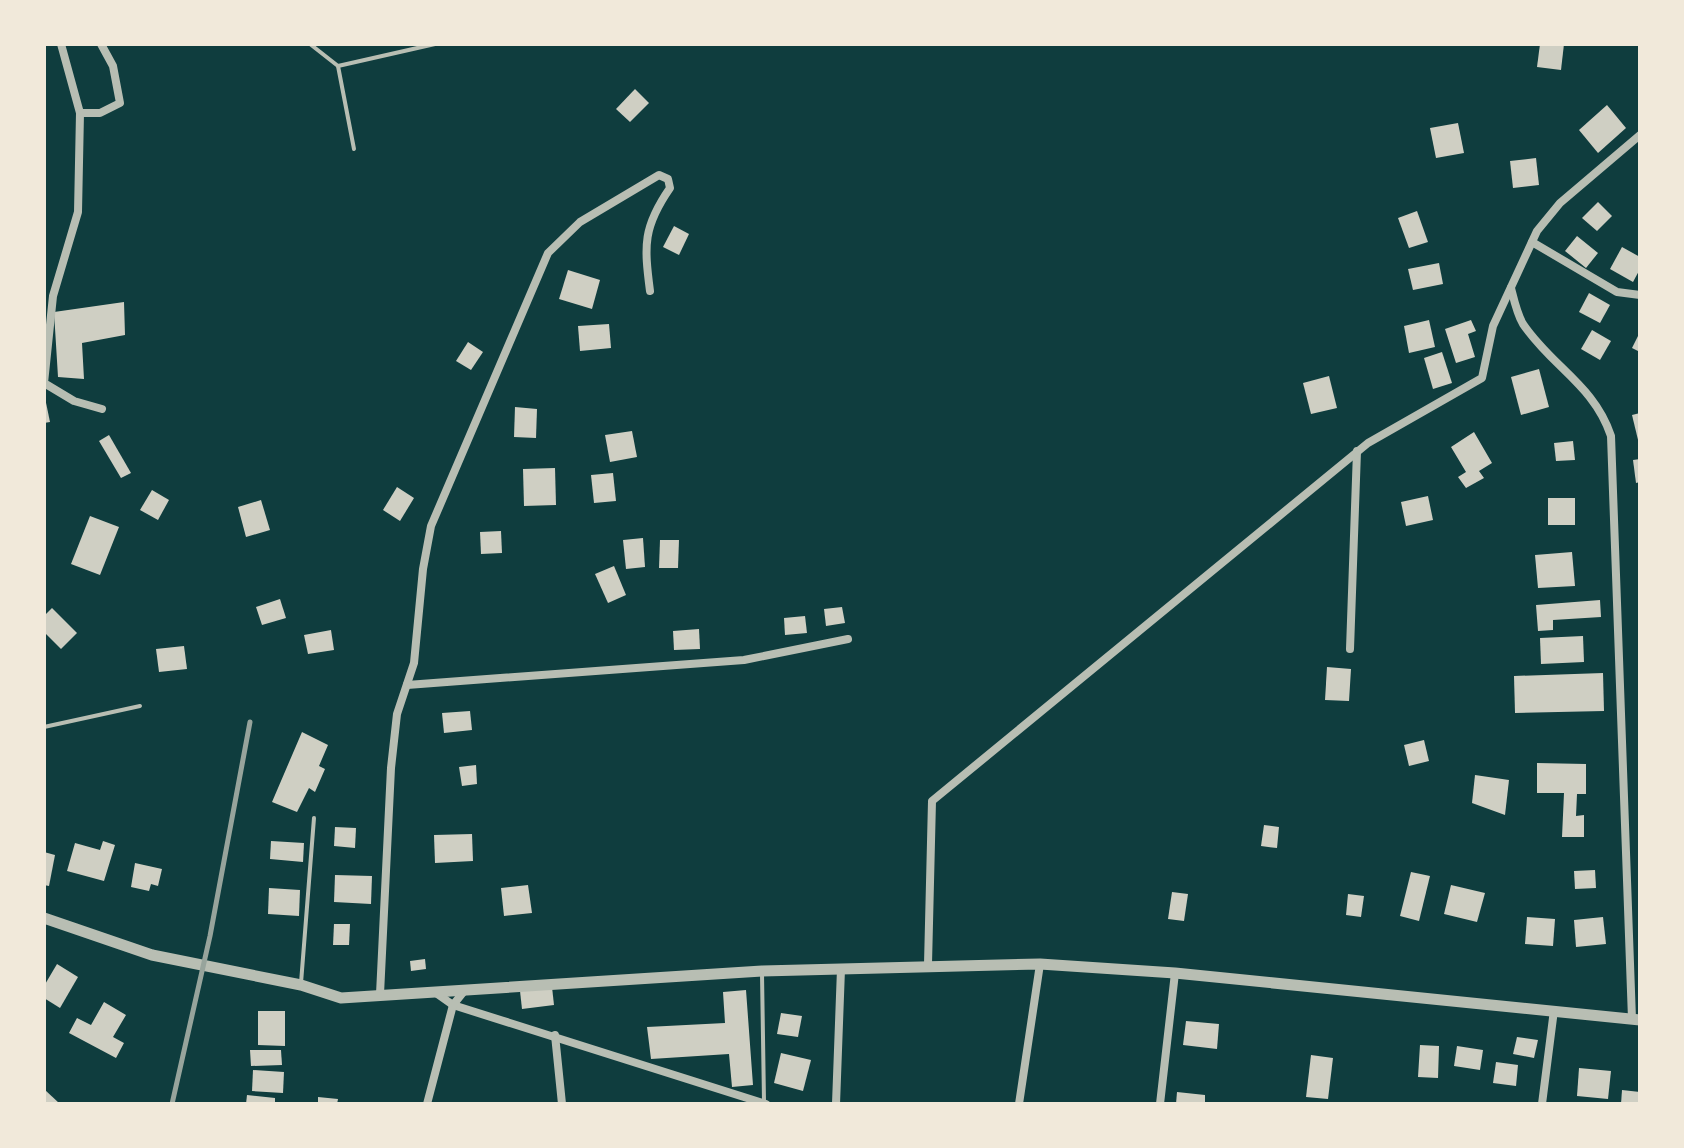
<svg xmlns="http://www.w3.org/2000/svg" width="1684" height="1148" font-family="'Open Sans',sans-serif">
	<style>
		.building { fill: #cfcfc3 }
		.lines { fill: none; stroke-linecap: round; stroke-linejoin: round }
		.service { stroke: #b8beb3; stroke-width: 4 }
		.minor { stroke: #b8beb3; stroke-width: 8 }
		.tertiary { stroke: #b8beb3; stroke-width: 11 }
		.rail { stroke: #97a49c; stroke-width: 5 }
	</style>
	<rect width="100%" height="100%" fill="#0f3d3e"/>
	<g class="building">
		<polygon points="1540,44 1564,44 1561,70 1537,67"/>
		<polygon points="635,89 649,103 630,122 616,109"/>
		<polygon points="1607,105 1626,128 1598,153 1579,130"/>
		<polygon points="1458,123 1464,153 1436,158 1430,128"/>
		<polygon points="1536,158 1539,185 1513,188 1510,161"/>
		<polygon points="1598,202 1612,216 1597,231 1582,218"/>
		<polygon points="1417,211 1428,242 1409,248 1398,218"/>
		<polygon points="674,226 689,234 679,255 663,247"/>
		<polygon points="1577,236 1598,253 1586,268 1565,251"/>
		<polygon points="1622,247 1640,257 1640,269 1633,282 1610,269"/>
		<polygon points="1439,263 1443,284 1413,290 1408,269"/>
		<polygon points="568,270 600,280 592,309 559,299"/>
		<polygon points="1589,293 1610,305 1600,323 1579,312"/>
		<polygon points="124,302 125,335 82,343 84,379 58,377 54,312"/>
		<polygon points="1429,320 1435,347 1409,353 1404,326"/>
		<polygon points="1471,320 1476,331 1468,334 1475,357 1456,363 1445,329"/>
		<polygon points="609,324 611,348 580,351 578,326"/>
		<polygon points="1592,330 1611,341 1600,360 1581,349"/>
		<polygon points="1640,332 1640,352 1632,348"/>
		<polygon points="468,342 483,352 471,370 456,361"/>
		<polygon points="1442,352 1452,383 1433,389 1424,358"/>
		<polygon points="1539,369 1549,407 1521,415 1511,377"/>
		<polygon points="1329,376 1337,408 1311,414 1303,383"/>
		<polygon points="44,393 50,422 44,423"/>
		<polygon points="515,407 537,409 536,438 514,437"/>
		<polygon points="1640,413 1640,444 1639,444 1632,415"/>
		<polygon points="632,431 637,457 610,462 605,435"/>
		<polygon points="1474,432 1492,463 1479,471 1484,478 1466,488 1458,477 1466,472 1451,447"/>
		<polygon points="109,435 131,473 121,478 99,441"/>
		<polygon points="1573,441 1575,460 1556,461 1554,443"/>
		<polygon points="1640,459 1640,482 1636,483 1633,460"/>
		<polygon points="555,468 556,505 524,506 523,469"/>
		<polygon points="613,473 616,501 594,503 591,475"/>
		<polygon points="397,487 414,498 400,521 383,510"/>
		<polygon points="152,490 169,500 158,520 140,510"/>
		<polygon points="1428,496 1433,520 1406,526 1401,502"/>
		<rect x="1548" y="498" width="27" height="27"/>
		<polygon points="261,500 270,530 246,537 238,507"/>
		<polygon points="90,516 119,527 100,575 71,564"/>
		<polygon points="501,531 502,553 481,554 480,532"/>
		<polygon points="643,538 645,567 626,569 623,540"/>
		<polygon points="660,540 679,540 678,568 659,568"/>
		<polygon points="1572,552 1575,586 1538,588 1535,555"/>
		<polygon points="614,566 626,595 608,603 595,574"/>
		<polygon points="280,599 286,618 262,625 256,607"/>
		<polygon points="1600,600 1601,617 1553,620 1553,630 1538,631 1536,605"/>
		<polygon points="842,607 845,623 826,626 824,609"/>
		<polygon points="52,608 77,633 61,649 44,632 44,616"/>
		<polygon points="805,616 807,633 785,635 784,618"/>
		<polygon points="699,629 700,649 674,650 673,631"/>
		<polygon points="331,630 334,650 308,654 304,635"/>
		<polygon points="1583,636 1584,662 1541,664 1540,638"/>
		<polygon points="184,646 187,669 159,672 156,649"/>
		<polygon points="1327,667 1351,669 1349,701 1325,700"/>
		<polygon points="1603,673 1604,711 1515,713 1514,676"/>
		<polygon points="470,711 472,730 444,733 442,713"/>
		<polygon points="302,732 328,745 319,766 325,769 315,792 309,788 297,812 272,802"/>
		<polygon points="1424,740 1429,761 1409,766 1404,745"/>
		<polygon points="1537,763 1586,764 1586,794 1577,794 1576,816 1584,815 1584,837 1562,837 1564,793 1537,793"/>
		<polygon points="476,765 477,784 462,786 459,767"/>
		<polygon points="1475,775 1509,780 1505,815 1472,803"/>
		<polygon points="1264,825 1279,827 1277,848 1261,846"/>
		<polygon points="335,827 356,828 355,848 334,846"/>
		<polygon points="472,834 473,861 435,863 434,835"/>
		<polygon points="103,841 115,845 104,881 67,871 75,843 100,850"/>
		<polygon points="271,841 304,843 303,862 270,859"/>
		<polygon points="44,852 55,855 49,886 44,885"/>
		<polygon points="135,863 162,869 158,886 151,884 149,891 131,887"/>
		<polygon points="1595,870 1596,888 1575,889 1574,871"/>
		<polygon points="1411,872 1430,876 1419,921 1400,916"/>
		<polygon points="335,875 372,876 371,904 334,902"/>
		<polygon points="528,885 532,913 504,916 501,888"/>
		<polygon points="1451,885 1485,893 1477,922 1444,914"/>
		<polygon points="269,888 300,890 299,916 268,914"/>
		<polygon points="1172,892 1188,894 1184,921 1168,919"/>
		<polygon points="1348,894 1364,896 1361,917 1346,915"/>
		<polygon points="1527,917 1555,919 1553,946 1525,944"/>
		<polygon points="1603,917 1606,944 1576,947 1574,920"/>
		<polygon points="334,924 350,924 349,945 333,945"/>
		<polygon points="425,959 426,969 411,971 410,961"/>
		<polygon points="57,964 78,977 60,1008 44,998 44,986"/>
		<polygon points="552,987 554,1005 522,1009 520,991"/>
		<polygon points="746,990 753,1085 732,1087 729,1054 651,1059 647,1027 725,1023 723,992"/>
		<polygon points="104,1002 126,1015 113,1037 124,1043 116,1058 69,1033 77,1018 91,1025"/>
		<polygon points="258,1011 285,1011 285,1046 258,1045"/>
		<polygon points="781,1013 802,1016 798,1037 777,1034"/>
		<polygon points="1186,1021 1219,1024 1217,1049 1183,1045"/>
		<polygon points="1517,1037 1538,1040 1534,1058 1513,1054"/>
		<polygon points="1420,1045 1439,1046 1438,1078 1418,1077"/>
		<polygon points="1457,1046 1483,1050 1480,1070 1454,1066"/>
		<polygon points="250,1050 281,1050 282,1065 251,1066"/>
		<polygon points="781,1053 811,1060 803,1091 774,1083"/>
		<polygon points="1311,1055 1333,1058 1328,1099 1306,1097"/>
		<polygon points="1496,1062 1518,1065 1516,1086 1493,1083"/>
		<polygon points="1579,1068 1611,1071 1608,1099 1577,1096"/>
		<polygon points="253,1070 284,1072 283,1093 252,1091"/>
		<polygon points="44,1089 60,1104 44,1104"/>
		<polygon points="1622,1090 1640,1092 1640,1104 1621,1104"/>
		<polygon points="1177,1092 1205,1095 1205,1104 1176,1104"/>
		<polygon points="247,1095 275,1098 275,1104 246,1104"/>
		<polygon points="318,1097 338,1099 337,1104 318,1104"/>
	</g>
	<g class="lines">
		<g class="service">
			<polyline points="310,44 338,66 354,149"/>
			<polyline points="338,66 435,44"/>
			<polyline points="44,727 140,706"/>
			<polyline points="762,974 764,1101"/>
			<polyline points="301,983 314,818"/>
		</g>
		<g class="minor">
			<polyline points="61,44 80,113 78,212 53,296 44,383 74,401 102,409"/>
			<polyline points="80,113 100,113 120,103 113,66 101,44"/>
			<polyline points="1532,242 1617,292 1640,295"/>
			<path d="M1511,288C1514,300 1517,314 1523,324C1552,367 1594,385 1611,436L1632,1019"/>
			<polyline points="1350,649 1357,451"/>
			<polyline points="407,685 744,660 848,639"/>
			<polyline points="928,964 932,801 1368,443 1482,378 1493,326 1537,231 1560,203 1640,135"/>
			<polyline points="436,993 453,1005 766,1104"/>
			<path d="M380,994L391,768L397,714L414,663L423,569L431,526L548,253L580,222L659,175L668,179L670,188C643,227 644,245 650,291"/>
			<polyline points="555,1035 562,1104"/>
			<polyline points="427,1104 453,1005 465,990"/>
			<polyline points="836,1104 841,969"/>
			<polyline points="1019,1104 1040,964"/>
			<polyline points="1160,1104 1175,973"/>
			<polyline points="1542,1104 1554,1010"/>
		</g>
		<polyline class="tertiary" points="44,918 152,955 301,985 341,998 762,971 1040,964 1175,973 1640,1020"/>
		<polyline class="rail" points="172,1104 210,936 250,722"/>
	</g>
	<rect width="1684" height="1148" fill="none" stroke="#f1e9da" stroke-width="92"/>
</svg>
